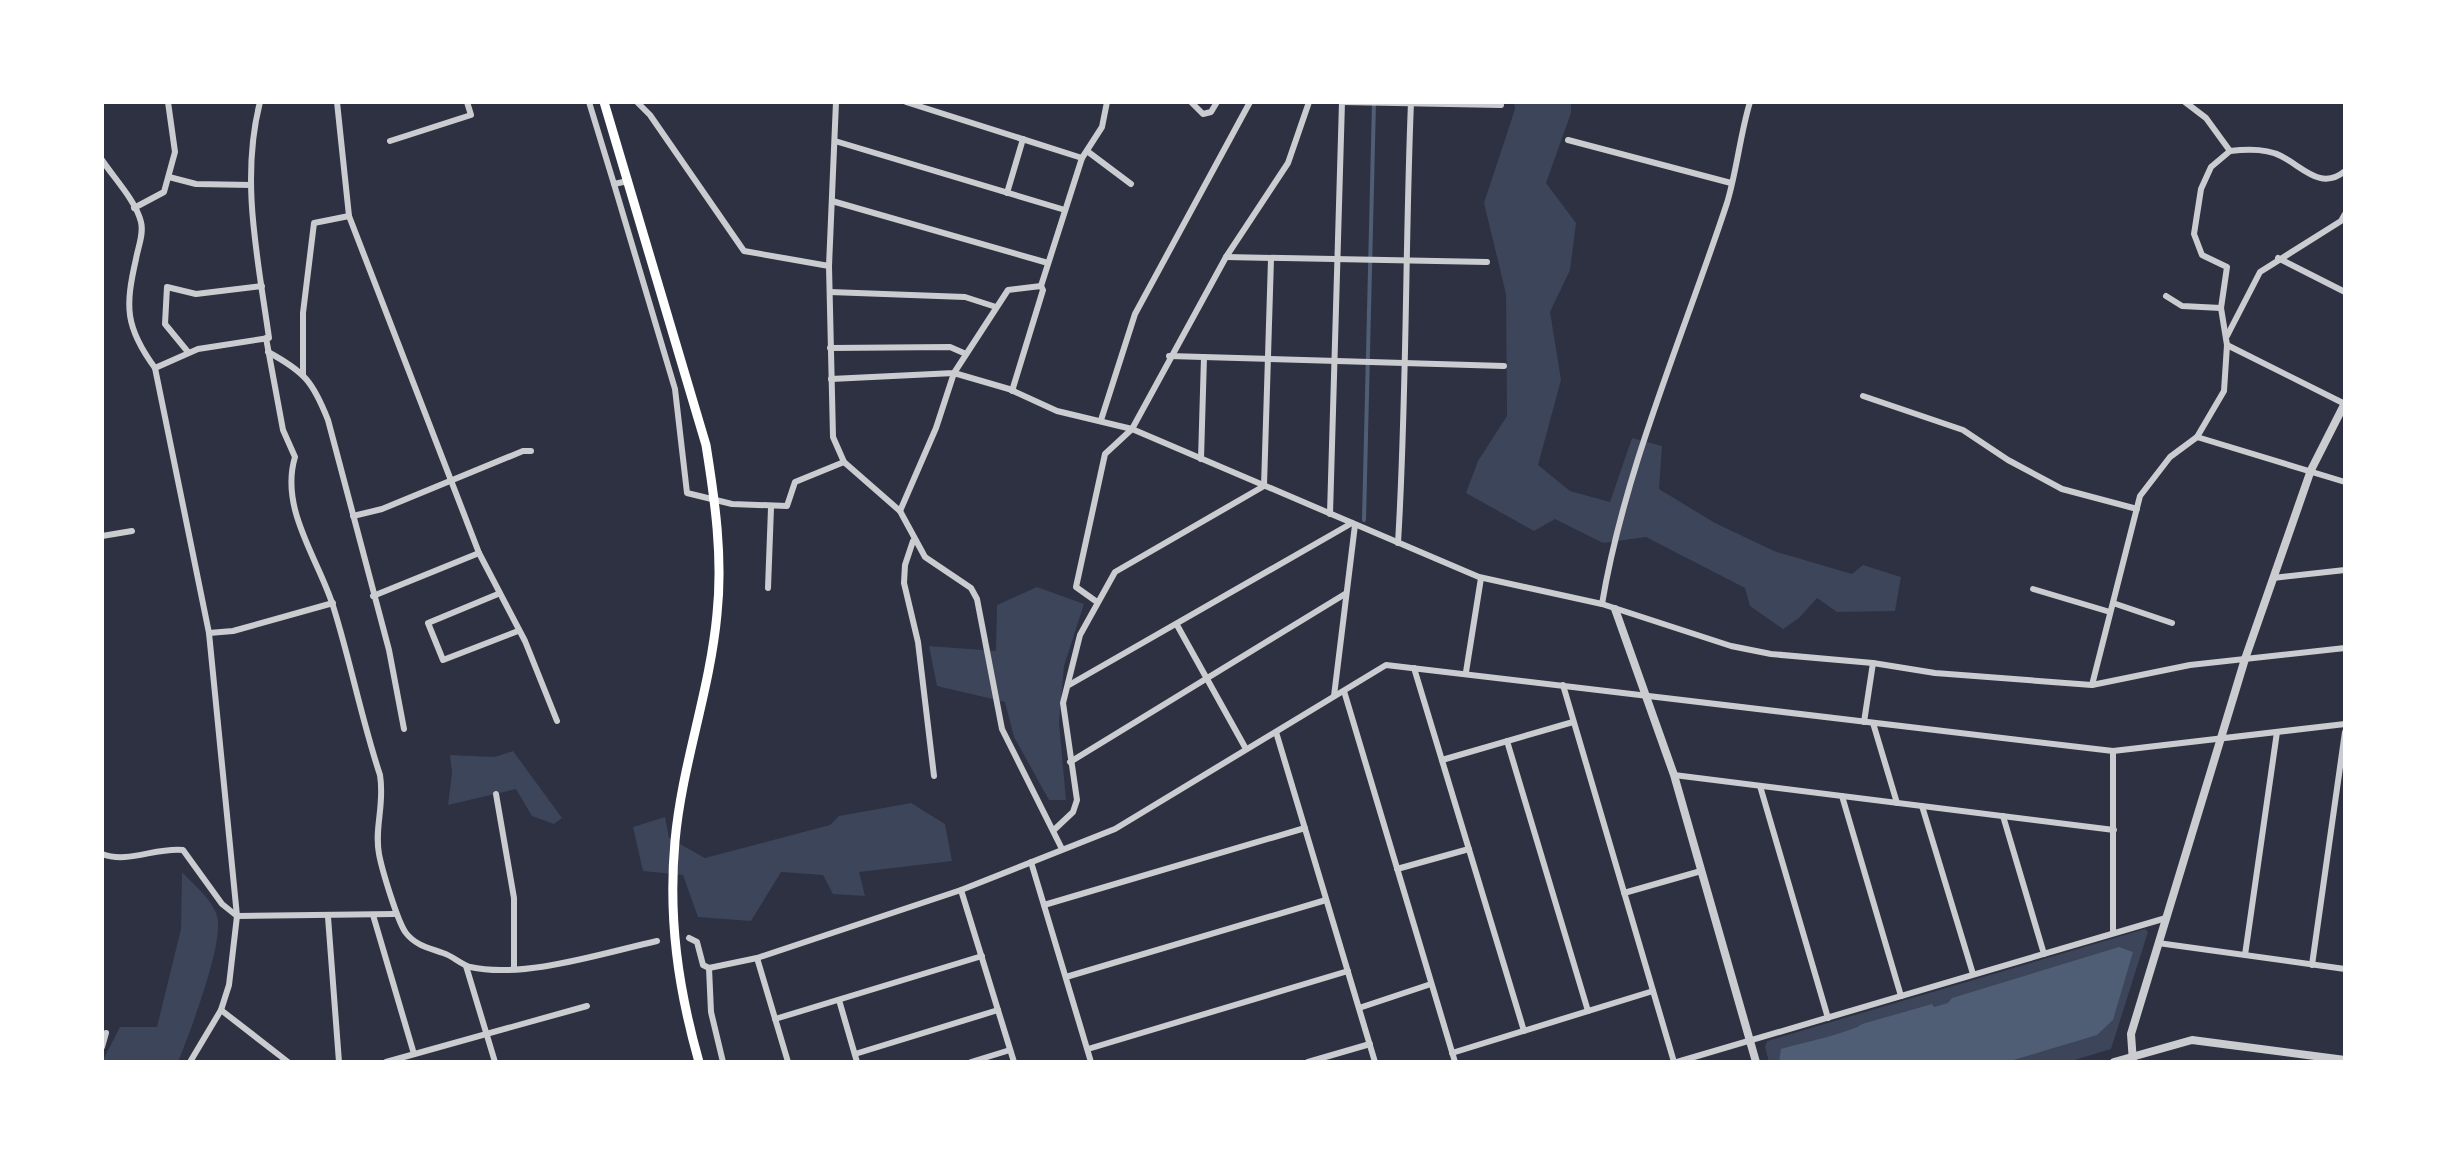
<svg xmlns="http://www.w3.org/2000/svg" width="2447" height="1164" font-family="'DM Sans',sans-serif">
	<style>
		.green { fill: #3c4559 }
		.water { fill: #4f5d75 }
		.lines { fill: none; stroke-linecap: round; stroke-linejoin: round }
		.stream { stroke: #4f5d75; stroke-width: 4 }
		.minor { stroke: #caccd0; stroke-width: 6 }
		.tertiary { stroke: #caccd0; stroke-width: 8 }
		.secondary { stroke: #fff; stroke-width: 9 }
	</style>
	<rect width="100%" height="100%" fill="#2d3142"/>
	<g class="green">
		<polygon points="1514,102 1571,102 1571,113 1546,183 1576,223 1570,270 1550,312 1561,380 1538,465 1570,491 1610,502 1632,438 1662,446 1659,489 1715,523 1774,551 1852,574 1863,565 1901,577 1895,611 1837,612 1817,598 1799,618 1783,629 1750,606 1745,588 1646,537 1603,543 1555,519 1534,531 1466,493 1478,461 1507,416 1506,294 1484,203 1515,109"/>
		<polygon points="1037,587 1084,604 1064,666 1059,722 1066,800 1049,800 1014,737 1005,702 937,686 929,646 996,651 997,605"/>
		<polygon points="513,751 562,818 554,824 532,816 516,789 448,805 452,773 450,755 495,757"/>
		<polygon points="911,803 945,824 952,861 859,872 865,896 833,894 823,875 781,872 751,921 698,917 683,875 643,871 633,827 665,817 669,838 705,858 830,825 839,816"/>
		<path d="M182,872C194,885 212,899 217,916C225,941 189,1035 178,1062H102L120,1027H157L181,929Z"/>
		<polygon points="2145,929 2148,932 2111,1049 2068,1062 1769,1062 1765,1047 1767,1041"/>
	</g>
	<path class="water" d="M2119,947L2133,952L2113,1020L2097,1035L2007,1062H1779L1781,1049C1798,1044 1853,1032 1862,1024L1932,1004L1934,1007L1948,1003L1952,998Z"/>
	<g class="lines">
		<polyline class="stream" points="1364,520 1374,102"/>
		<g class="minor">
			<polyline points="337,102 349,216 479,553 525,641 557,721"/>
			<polyline points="589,102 614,184 628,181"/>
			<polyline points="637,102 650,115 744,251 829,266"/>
			<polyline points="836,102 829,266 833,437 844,462 900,511 925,557 971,588 977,599 1002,729 1062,849"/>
			<polyline points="906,102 1082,158"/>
			<polyline points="1191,102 1203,114 1211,112 1217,102"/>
			<polyline points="1343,102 1501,105"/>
			<path d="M2185,102L2206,118L2230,151C2246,149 2266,148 2281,156C2303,167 2321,191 2345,171"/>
			<polyline points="1568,140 1731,183"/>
			<polyline points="390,141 471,115 467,102"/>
			<polyline points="835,141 1065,210"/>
			<polyline points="1087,151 1131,184"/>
			<path d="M102,160C114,178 136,201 141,222C144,234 138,247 136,259C125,307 125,327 155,368L209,633L237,916L229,985L221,1010L190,1062"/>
			<polyline points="169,177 196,184 251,185"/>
			<polyline points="614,184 675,389 687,493 732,504 787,506 795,482 844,462"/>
			<polyline points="1007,193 1023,139"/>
			<polyline points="832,201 1048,263"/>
			<polyline points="134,208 164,192 175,152 168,102"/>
			<polyline points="1226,257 1487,262"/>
			<polyline points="2278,258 2345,292"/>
			<polyline points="830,292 965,297 996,307"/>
			<polyline points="2166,296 2182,306 2221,308"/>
			<polyline points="2227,336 2260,272 2341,221 2345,214"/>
			<path d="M266,338L283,430L295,457C279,510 320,561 334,609C351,664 362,721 380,775C385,805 374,827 379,854C382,870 398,923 406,933C416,946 430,948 443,953C453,956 460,964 470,967C524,979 603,953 657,941"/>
			<polyline points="2227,345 2345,404"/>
			<polyline points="830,348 950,347 966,354"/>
			<polyline points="188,352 165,324 167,287 196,294 262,286"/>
			<path d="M268,352C305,372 313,382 328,420L389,650L404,729"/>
			<polyline points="1169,356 1504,366"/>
			<path d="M155,368L198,349L269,338C258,259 240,180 260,102"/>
			<polyline points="303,374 303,313 314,223 349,216"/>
			<polyline points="831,379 954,373 1008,290 1041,286 1082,158 1102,127 1107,102"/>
			<polyline points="1012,391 1043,290 1041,286"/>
			<polyline points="1863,396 1963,430 2008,460 2062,489 2137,509"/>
			<polyline points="1101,420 1135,314 1250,102"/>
			<polyline points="2197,437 2224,391 2227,345 2221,308 2227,267 2202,255 2194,234 2201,189 2211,167 2230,151"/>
			<polyline points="1201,459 1204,357"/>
			<polyline points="2345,482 2197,437 2170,457 2140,496 2092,685 2190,665 2345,648"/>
			<polyline points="900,511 936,428 954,373 1009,389 1057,411 1132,429 1479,577 1602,604 1731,646 1771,654 1873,663 1935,673 2092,685"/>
			<polyline points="1330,514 1342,102"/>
			<polyline points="353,516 382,509 523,451 531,451"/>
			<polyline points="102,536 132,531"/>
			<polyline points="913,541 905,565 904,583 918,642 934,776"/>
			<path d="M1398,543C1407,396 1405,249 1411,102"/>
			<polyline points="2273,578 2345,570"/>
			<polyline points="768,588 771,508"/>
			<polyline points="2033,589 2110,612"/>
			<polyline points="498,594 428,623 443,660 518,631"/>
			<polyline points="373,596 479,553"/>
			<polyline points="1097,602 1076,587 1105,454 1132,429 1226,257 1288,163 1309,102"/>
			<polyline points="2113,603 2172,623"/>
			<path d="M1602,604C1625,467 1684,334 1727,203C1737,170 1740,135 1750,102"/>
			<polyline points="1177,625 1246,749"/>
			<polyline points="209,633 233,631 333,603"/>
			<polyline points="1414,668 1524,1031"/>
			<polyline points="1466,672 1481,578"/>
			<polyline points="1069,685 1352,523"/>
			<polyline points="1563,685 1674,1062"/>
			<polyline points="1344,691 1455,1062"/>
			<polyline points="1334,696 1355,525"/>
			<polyline points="1864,722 1873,663"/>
			<polyline points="1873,723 1897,803"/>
			<polyline points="1276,732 1375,1062"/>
			<polyline points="1507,741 1588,1011"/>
			<polyline points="1442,760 1573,722"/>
			<polyline points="1070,762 1345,594"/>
			<polyline points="1674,775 2114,830"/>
			<polyline points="1760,786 1828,1018"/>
			<polyline points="496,794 514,898 514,968"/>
			<polyline points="1842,796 1901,996"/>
			<polyline points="1922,806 1973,974"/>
			<polyline points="2003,816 2044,954"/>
			<polyline points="1055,829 1073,812 1077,800 1063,703 1080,635 1115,572 1264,486 1271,259"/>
			<path d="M102,854C128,864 156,847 183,850L222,904L237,916L394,914"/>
			<polyline points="1031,862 1091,1062"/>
			<polyline points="1397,869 1469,849"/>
			<polyline points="961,890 1014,1062"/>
			<polyline points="1624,893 1701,871"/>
			<polyline points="1044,905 1305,828"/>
			<polyline points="373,915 414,1054"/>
			<polyline points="328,917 339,1062"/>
			<polyline points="2113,933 2113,751"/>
			<polyline points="689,938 697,942 703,965 709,968 757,958 961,890 1115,829 1386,665 2113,751 2345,724"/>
			<polyline points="2158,943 2345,969"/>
			<polyline points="2245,955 2277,732"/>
			<polyline points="757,958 788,1062"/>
			<polyline points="2312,965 2345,732"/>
			<polyline points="466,966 495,1062"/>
			<polyline points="709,968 711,1012 723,1062"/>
			<polyline points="1066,977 1326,900"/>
			<polyline points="839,1000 857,1062"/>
			<polyline points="1359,1008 1431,984"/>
			<polyline points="221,1010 288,1062"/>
			<polyline points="775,1019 982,956"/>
			<polyline points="102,1047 106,1033"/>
			<polyline points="1088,1049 1348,971"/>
			<polyline points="1452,1053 1653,991"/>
			<polyline points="855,1054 998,1010"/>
			<polyline points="386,1062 587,1006"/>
			<polyline points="971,1062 1010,1050"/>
			<polyline points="1308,1062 1370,1044"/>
			<polyline points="1677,1062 2166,918"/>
		</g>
		<g class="tertiary">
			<polyline points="1615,609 1674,775 1756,1062"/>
			<polyline points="2114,1062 2192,1040 2345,1060"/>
			<polyline points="2133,1062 2131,1034 2245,659 2311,470 2345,403"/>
		</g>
		<path class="secondary" d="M604,102L706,445C715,501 723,557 717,614C710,691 682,764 675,841C668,918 678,988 699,1062"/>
	</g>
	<rect width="2447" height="1164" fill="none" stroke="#ffffff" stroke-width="208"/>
</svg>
